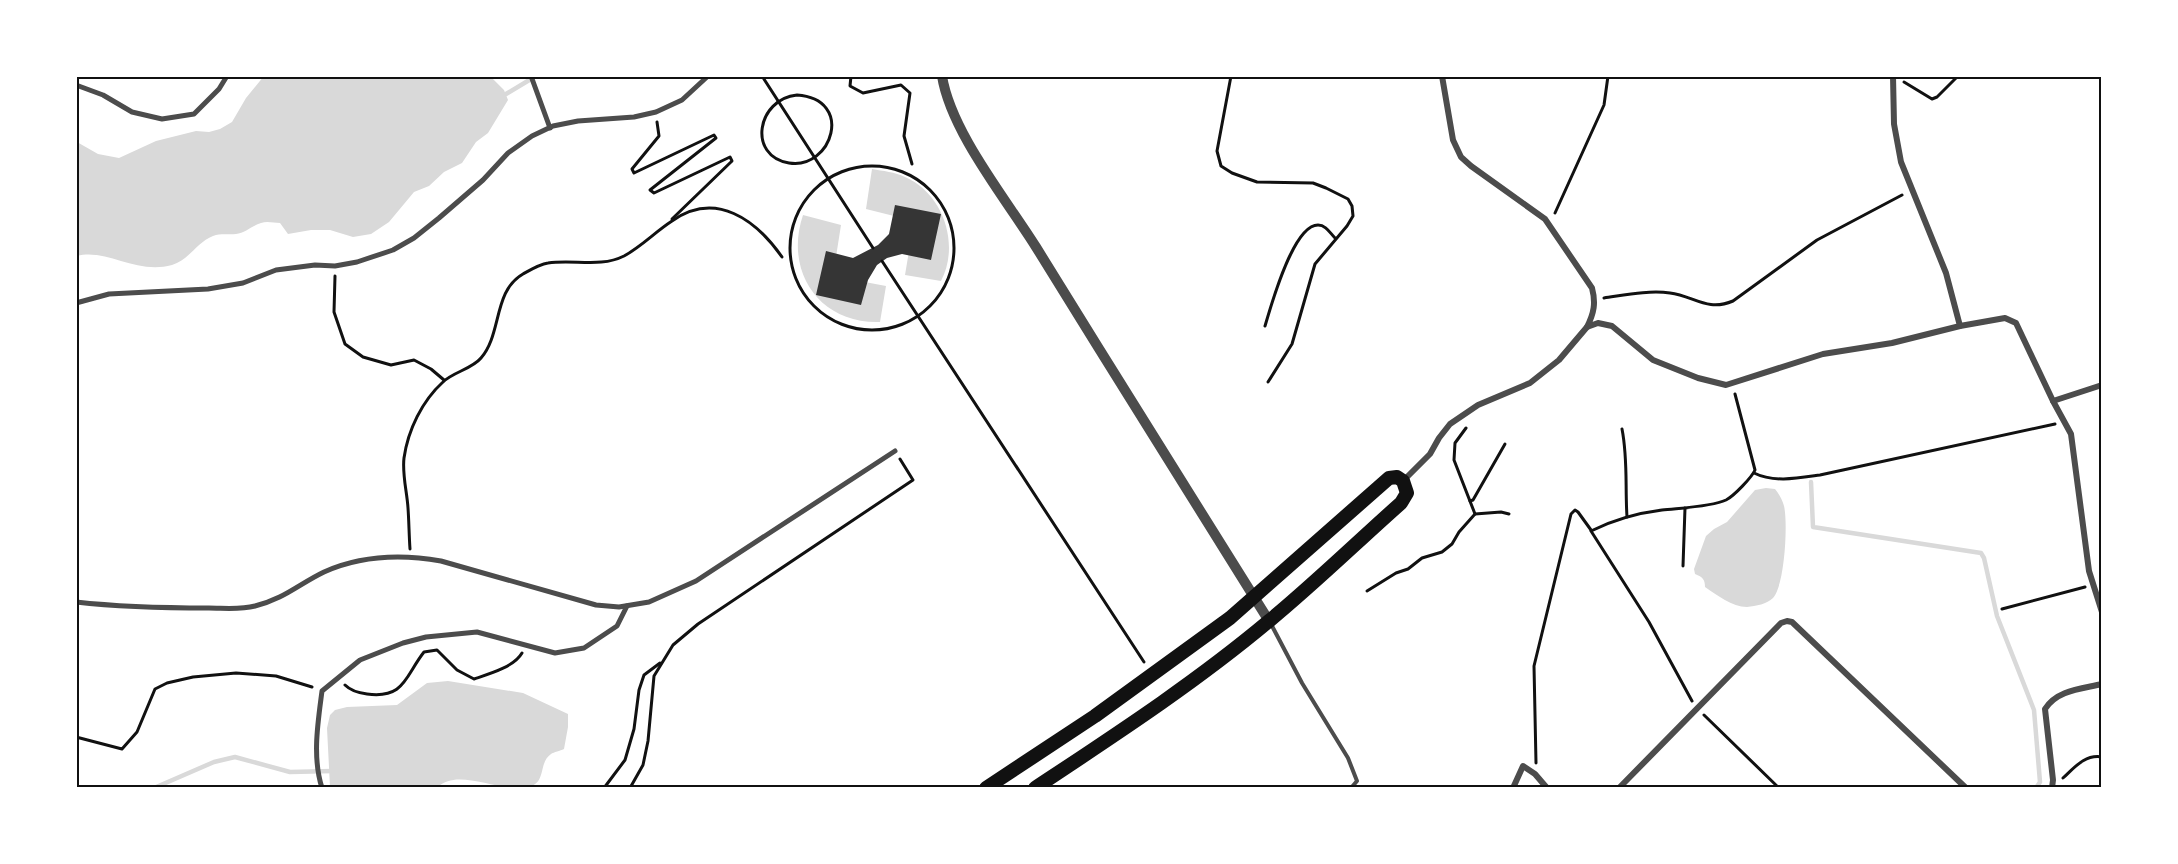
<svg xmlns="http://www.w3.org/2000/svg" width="2178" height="864" font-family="Figtree,sans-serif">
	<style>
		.water { fill: #d9d9d9 }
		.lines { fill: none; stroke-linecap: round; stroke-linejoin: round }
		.stream { stroke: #d9d9d9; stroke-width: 4.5 }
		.building { fill: #353535 }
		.path { stroke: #111; stroke-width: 3 }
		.service { stroke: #4c4c4c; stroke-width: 4 }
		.pedestrian { stroke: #4c4c4c; stroke-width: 5 }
		.minor { stroke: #4c4c4c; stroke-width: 6 }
		.tertiary { stroke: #4c4c4c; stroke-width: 10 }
		.primary { stroke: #111; stroke-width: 14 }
		.neatline { fill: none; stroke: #111; stroke-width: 2 }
	</style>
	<rect width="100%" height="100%" fill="#fff"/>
	<g class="water">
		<path d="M264,76L491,77L504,90L508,100L488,133L476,142L462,163L444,172L429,186L414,192L389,222L371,234L353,237L330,230H311L288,234L280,223C274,223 267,221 261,223C253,225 245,233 236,234C228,235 221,233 213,236C197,242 189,260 172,265C136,275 107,248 77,256V142L98,154L119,158L156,141L196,131L209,132L220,129L232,122L246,98Z"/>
		<path d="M872,169C883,171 895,172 905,177C944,194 960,245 941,281L905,275L914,221L866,209Z"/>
		<path d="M803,215L841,225L833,276L886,286L880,322C819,324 784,271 803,215Z"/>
		<path d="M1766,488L1775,489C1779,494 1782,499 1784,506C1788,522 1785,585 1773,598C1767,604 1756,606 1747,607C1732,607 1717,595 1705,587C1705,580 1703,577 1695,574L1694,569L1706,536L1714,529L1727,522L1755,490Z"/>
		<path d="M448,681L523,693L568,714V727L564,749C560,751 554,752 551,754C538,763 547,782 529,787C502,794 458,767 438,787H330L327,728L330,715L335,710L347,707L397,705L427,683Z"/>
	</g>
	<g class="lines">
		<g class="stream">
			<polyline points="506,94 536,76"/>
			<polyline points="1811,482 1813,527 1981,553 1984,558 1997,616 2034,710 2040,782 2036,788"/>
			<polyline points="154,788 214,762 235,757 290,772 333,771"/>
		</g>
	</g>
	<polygon class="building" points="895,205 941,214 931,260 902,254 887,258 877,265 868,280 861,305 816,295 826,251 853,258 878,245 889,234"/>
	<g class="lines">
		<g class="path">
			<polyline points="762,76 873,248"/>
			<polyline points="851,76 850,86 863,93 901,85 910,93 904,136 912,164"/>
			<polyline points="1194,76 1200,76"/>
			<polyline points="1231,76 1217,151 1221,166 1232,173 1257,182 1313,183 1326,188 1348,199 1352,206 1353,216 1347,226 1315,264 1292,344 1268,382"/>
			<polyline points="1904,82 1932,99 1937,97 1958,76"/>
			<path d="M797,95C855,99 832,170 789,163C747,156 757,99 797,95Z"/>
			<polyline points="657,122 659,136 632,169 634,173 714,135 716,138 650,190 654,193 730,157 732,161 672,219"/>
			<circle cx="872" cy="248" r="82"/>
			<polyline points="1555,213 1604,105 1608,76"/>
			<polyline points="882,261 1144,662"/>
			<polyline points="335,276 334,312 345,344 363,357 391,365 414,360 431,369 444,380"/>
			<path d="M1604,298C1625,295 1649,290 1670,293C1694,296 1707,312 1733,301L1817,240L1902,195"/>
			<path d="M1265,326C1271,306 1293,225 1318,225C1326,225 1330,233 1335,238"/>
			<polyline points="1466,428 1455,443 1454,460 1475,514 1501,512 1509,514"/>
			<path d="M1622,429C1628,459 1625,487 1627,517"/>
			<path d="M1754,473C1774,483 1799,478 1820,475L2055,424"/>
			<polyline points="1470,501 1473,500 1505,444"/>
			<path d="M410,549C409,535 409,522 408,508C407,492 402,474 404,458C408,430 422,401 443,382C453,372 472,369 481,358C502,334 493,291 523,274C530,270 540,264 548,263C574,259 600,268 624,256C642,246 655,232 672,221C716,190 756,220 782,257"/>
			<polyline points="1683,566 1685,508"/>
			<polyline points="1367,591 1396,573 1408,569 1422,558 1442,552 1452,544 1459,532 1475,514"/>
			<polyline points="2002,609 2085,587"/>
			<path d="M345,685C351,691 359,693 367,694C405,699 405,676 424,652L437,650L457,670L474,679C489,674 514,667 522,653"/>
			<path d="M1692,701L1649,622L1591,531C1613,520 1638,513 1662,510C1679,508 1711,507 1726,500C1734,496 1752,477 1755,470L1735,394"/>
			<polyline points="1704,715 1779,788"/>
			<polyline points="76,737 122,749 137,732 155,689 167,683 193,677 236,673 276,676 312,687"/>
			<polyline points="1536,763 1534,666 1571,514 1575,510 1578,512 1591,530"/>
			<path d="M2063,778C2074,768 2085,754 2102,757"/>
			<polyline points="604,788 625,760 634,729 639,690 644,675 660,663"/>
			<polyline points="630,788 643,765 648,741 654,676 673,645 698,624 913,480 900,459"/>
		</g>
		<polyline class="service" points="1271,624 1302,683 1348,758 1357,781 1351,788"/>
		<g class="pedestrian">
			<polyline points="531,76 550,128"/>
			<polyline points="76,85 103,95 132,112 162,119 194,114 219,89 227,76"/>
			<polyline points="76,303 109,294 208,289 243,283 276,270 315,265 335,266 357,262 393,250 414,238 439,218 483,180 508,153 532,136 553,126 578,121 634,117 656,112 682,100 708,76"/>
			<path d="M76,602C120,607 165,608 209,608C224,608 240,610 255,606C284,599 299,584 324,572C362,555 401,554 441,561L596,605L619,607L649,602L696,581L895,451"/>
			<path d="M322,788C312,757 318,722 322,691L360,660L403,643L426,637L477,632L555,653L584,648L617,626L627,606"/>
		</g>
		<g class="minor">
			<path d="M1442,76L1453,140L1461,157L1471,166L1545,219L1592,288C1596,303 1594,313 1587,327L1598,323L1612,326L1653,360L1698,378L1726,385L1823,354L1892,343L1960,326L2005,318L2016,323L2053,401L2071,434L2089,571L2102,612"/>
			<polyline points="1893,76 1894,124 1901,162 1946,273 1960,326"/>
			<polyline points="2053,401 2102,385"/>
			<polyline points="1403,481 1430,454 1439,438 1450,424 1478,405 1530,383 1559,360 1587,327"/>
			<polyline points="1513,788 1523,766 1535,774 1547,788"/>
			<polyline points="1619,788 1781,623 1787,621 1792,622 1966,788"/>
			<path d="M2052,788L2053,780L2045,709C2057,690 2081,689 2102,684"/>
		</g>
		<path class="tertiary" d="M942,76C951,132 1006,199 1036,247C1113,372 1191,496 1269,621"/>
		<path class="primary" d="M986,788L1095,716L1230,618L1389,478L1397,477L1403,481L1407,493L1401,503C1357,542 1314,584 1269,621C1195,683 1115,735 1035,788"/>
	</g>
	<rect width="2178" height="864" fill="none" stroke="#ffffff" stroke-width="156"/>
	<rect x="78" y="78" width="2022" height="708" class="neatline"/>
</svg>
